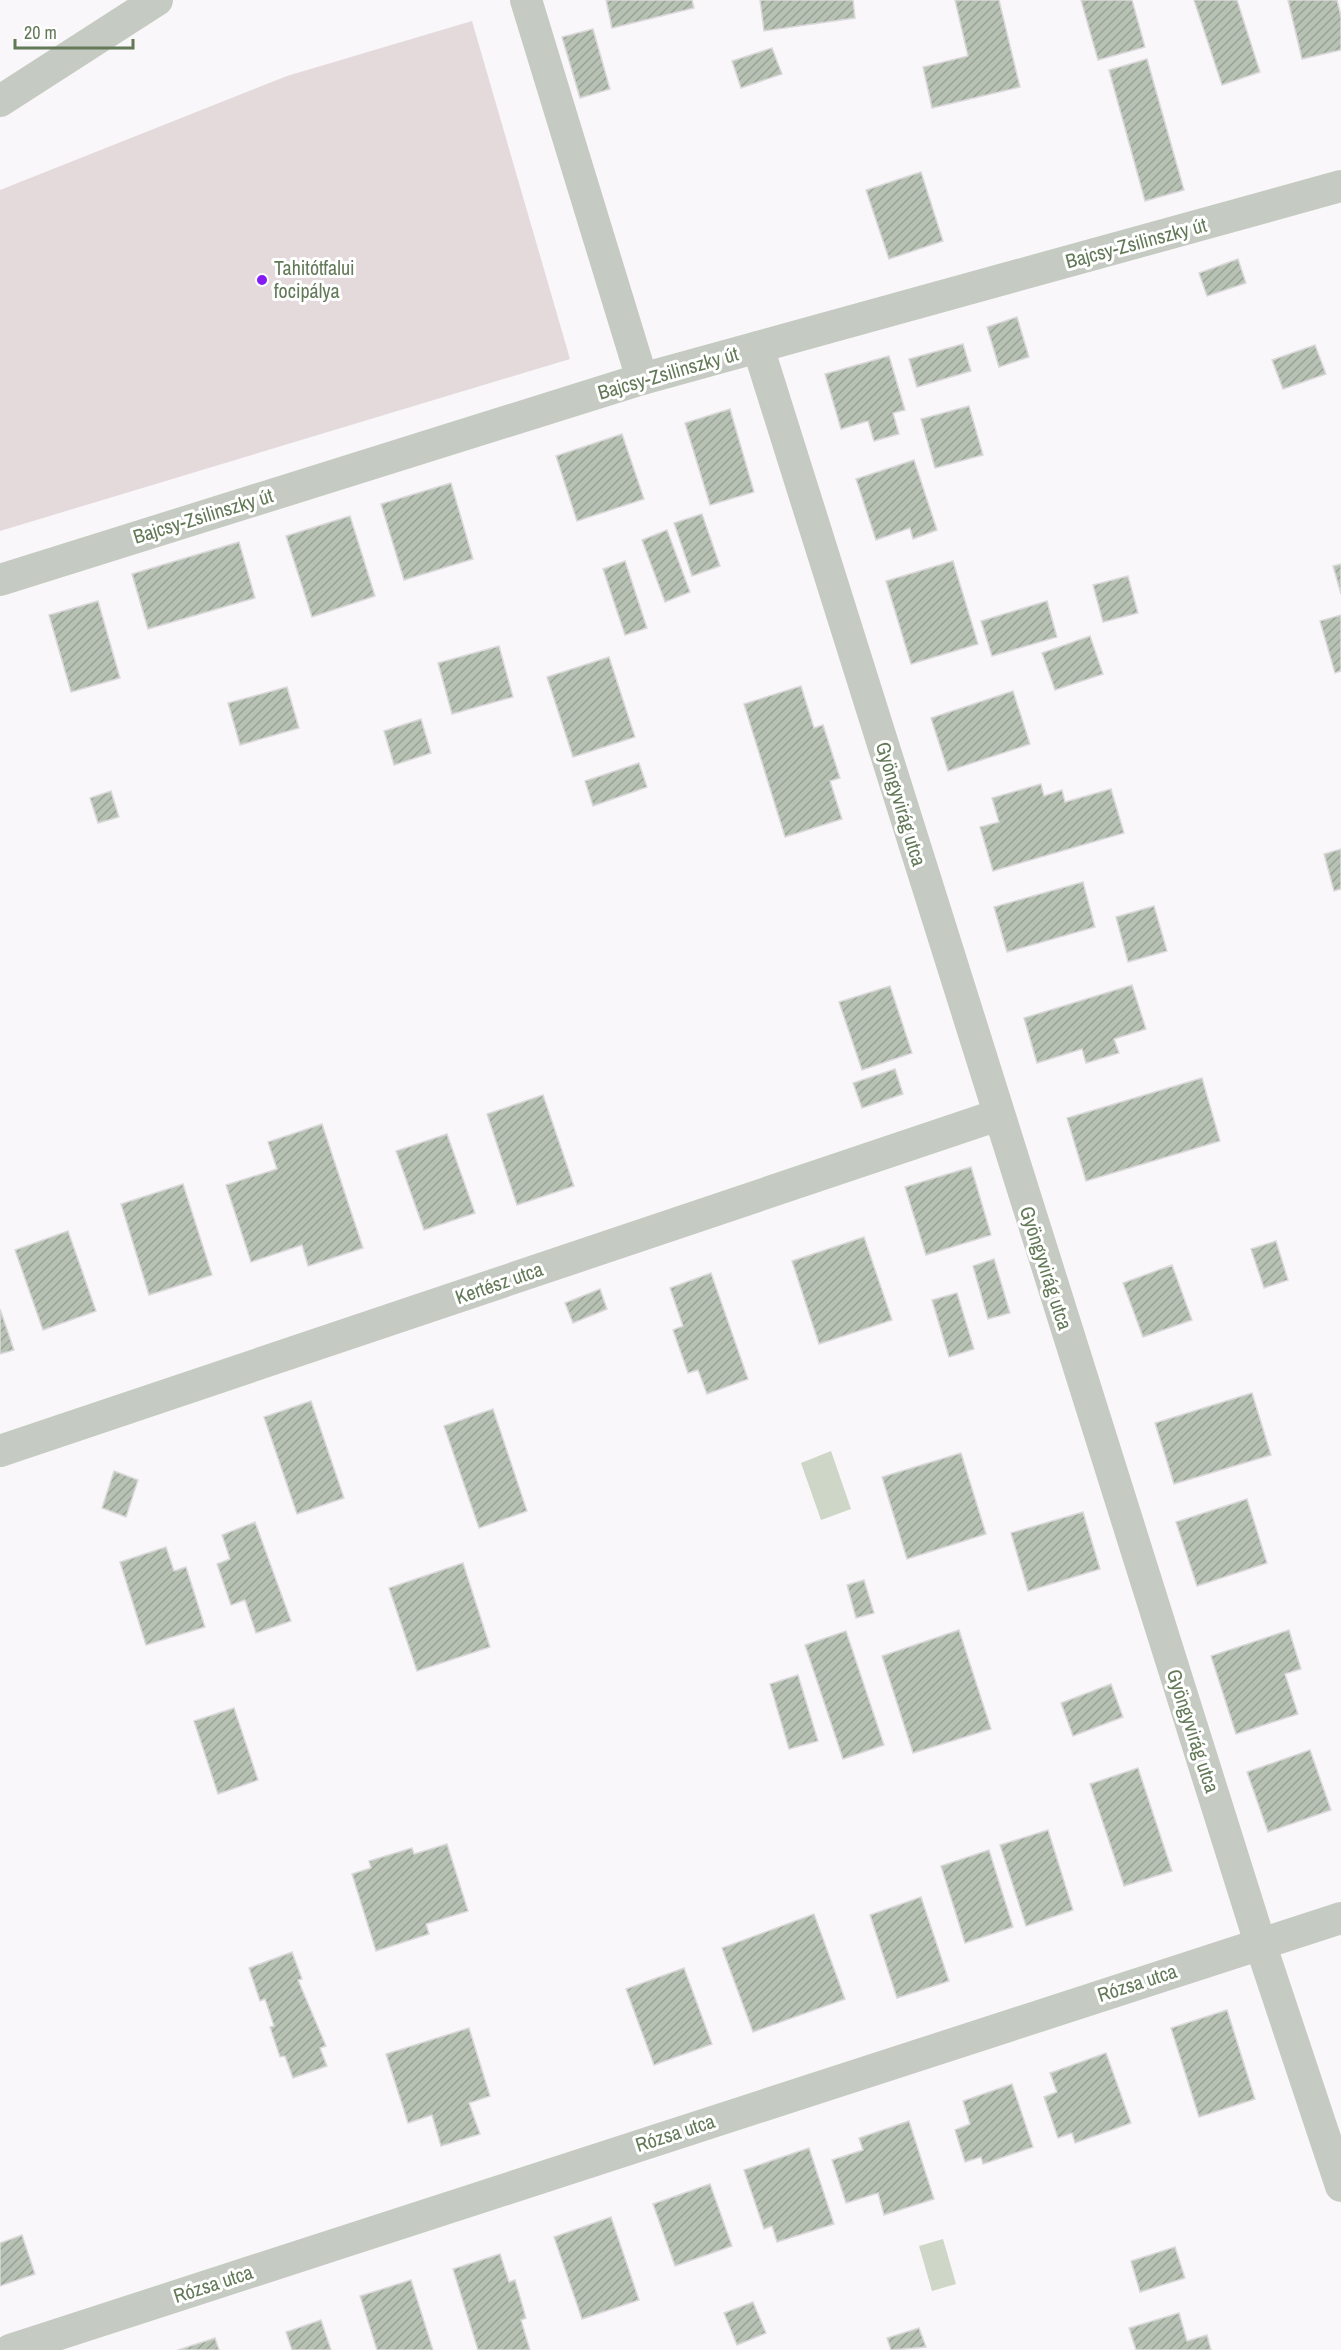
<svg xmlns="http://www.w3.org/2000/svg" width="1341" height="2350" font-family="'Archivo Narrow',sans-serif">
	<style>
		.park { fill: #e4dadb }
		.water { fill: #ced6c7 }
		.building { fill: url(#building-hatch); stroke: #dbd9db; stroke-width: 1.5 }
		.lines { fill: none; stroke-linecap: round; stroke-linejoin: round }
		.minor { stroke: #c5cbc2; stroke-width: 32 }
		.poi-dot { fill: #851cf4; stroke: #fff; stroke-width: 2 }
		.labels { text-anchor: middle; stroke-width: 6; stroke-linejoin: round; paint-order: stroke }
		.street-label { font-size: 20px; fill: #637958; stroke: #fff }
		.poi-label { font-size: 20px; fill: #637958; stroke: #fff; text-anchor: start }
	</style>
	<defs>
		<pattern id="building-hatch" width="6" height="6" patternUnits="userSpaceOnUse" patternTransform="scale(1.5)"><rect width="6" height="6" fill="#b8c2b4"/><path d="M-1 1l2-2M0 6l6-6M5 7l2-2" fill="none" stroke="#99a295"/></pattern>
	</defs>
	<rect width="100%" height="100%" fill="#f9f7f9"/>
	<polygon class="park" points="472,21 570,359 0,531 0,190 287,76"/>
	<g class="water">
		<polygon points="831,1451 851,1509 821,1520 801,1463"/>
		<polygon points="943,2239 956,2284 932,2291 919,2246"/>
	</g>
	<g class="building">
		<polygon points="606,0 692,0 694,8 612,28"/>
		<polygon points="760,0 853,0 855,18 764,31"/>
		<polygon points="955,0 999,0 1020,87 932,108 923,67 968,56"/>
		<polygon points="1081,0 1132,0 1145,47 1098,60"/>
		<polygon points="1194,0 1237,0 1260,72 1222,85"/>
		<polygon points="1288,0 1337,0 1341,16 1341,50 1302,59"/>
		<polygon points="593,29 610,89 580,98 562,37"/>
		<polygon points="772,48 782,74 741,88 732,61"/>
		<polygon points="1147,59 1184,190 1145,201 1109,70"/>
		<polygon points="921,172 943,241 889,259 866,190"/>
		<polygon points="1238,259 1246,283 1207,296 1199,273"/>
		<polygon points="1017,317 1029,357 999,367 987,327"/>
		<polygon points="963,344 971,371 917,387 909,359"/>
		<polygon points="1315,345 1326,374 1283,389 1272,360"/>
		<polygon points="889,356 905,410 893,413 899,434 874,441 868,421 841,429 825,374"/>
		<polygon points="969,406 983,455 935,468 921,419"/>
		<polygon points="730,409 754,492 710,505 685,423"/>
		<polygon points="622,434 644,499 577,521 556,456"/>
		<polygon points="914,460 937,530 913,539 910,528 876,540 856,479"/>
		<polygon points="451,483 473,559 404,580 381,504"/>
		<polygon points="702,514 720,566 692,576 674,523"/>
		<polygon points="350,516 375,596 312,617 286,536"/>
		<polygon points="667,530 690,592 665,602 642,540"/>
		<polygon points="239,542 255,598 148,629 132,574"/>
		<polygon points="625,561 647,628 625,635 603,569"/>
		<polygon points="953,561 978,644 911,664 886,581"/>
		<polygon points="1341,564 1341,594 1333,566"/>
		<polygon points="1128,576 1138,613 1103,622 1093,585"/>
		<polygon points="98,601 120,678 71,692 49,615"/>
		<polygon points="1047,601 1057,637 992,656 981,621"/>
		<polygon points="1341,615 1341,671 1335,673 1320,621"/>
		<polygon points="1090,636 1103,674 1055,690 1042,653"/>
		<polygon points="499,646 513,697 452,714 438,663"/>
		<polygon points="609,657 635,737 573,757 547,677"/>
		<polygon points="801,686 814,728 823,725 840,778 830,781 842,819 785,837 744,704"/>
		<polygon points="287,687 299,728 240,745 228,703"/>
		<polygon points="1013,691 1030,744 948,771 931,718"/>
		<polygon points="421,719 431,753 394,765 384,731"/>
		<polygon points="639,763 647,787 593,806 585,781"/>
		<polygon points="1041,784 1044,796 1062,790 1065,802 1111,789 1124,833 993,871 980,827 999,822 992,798"/>
		<polygon points="111,791 119,817 98,823 90,798"/>
		<polygon points="1341,849 1341,889 1334,891 1324,854"/>
		<polygon points="1083,882 1095,927 1007,952 994,907"/>
		<polygon points="1154,906 1167,951 1128,962 1116,917"/>
		<polygon points="1132,985 1146,1029 1114,1039 1119,1053 1086,1063 1082,1049 1037,1063 1024,1018"/>
		<polygon points="890,986 912,1053 862,1070 839,1002"/>
		<polygon points="895,1069 903,1094 862,1108 853,1083"/>
		<polygon points="1202,1078 1220,1141 1086,1181 1067,1118"/>
		<polygon points="543,1095 574,1186 517,1205 487,1114"/>
		<polygon points="322,1124 363,1248 308,1266 302,1245 251,1262 226,1185 277,1169 268,1142"/>
		<polygon points="447,1134 475,1213 424,1230 396,1151"/>
		<polygon points="971,1167 991,1235 926,1255 905,1187"/>
		<polygon points="183,1184 212,1275 149,1295 121,1204"/>
		<polygon points="68,1231 96,1311 43,1330 15,1250"/>
		<polygon points="864,1237 892,1320 819,1344 792,1261"/>
		<polygon points="1276,1241 1288,1280 1264,1288 1251,1249"/>
		<polygon points="994,1259 1010,1313 988,1319 973,1266"/>
		<polygon points="1172,1265 1192,1320 1143,1337 1123,1283"/>
		<polygon points="711,1273 748,1379 707,1394 698,1370 688,1373 673,1330 683,1326 670,1288"/>
		<polygon points="600,1289 607,1309 573,1323 565,1303"/>
		<polygon points="957,1293 974,1349 949,1357 932,1300"/>
		<polygon points="0,1309 14,1350 0,1354"/>
		<polygon points="1252,1393 1271,1455 1174,1484 1155,1423"/>
		<polygon points="311,1401 344,1498 297,1514 264,1417"/>
		<polygon points="493,1409 527,1511 479,1528 444,1426"/>
		<polygon points="961,1453 986,1534 907,1559 882,1477"/>
		<polygon points="114,1471 138,1480 126,1517 102,1508"/>
		<polygon points="1247,1499 1267,1563 1197,1586 1176,1522"/>
		<polygon points="1083,1512 1100,1569 1028,1591 1011,1533"/>
		<polygon points="255,1522 291,1621 256,1633 245,1600 231,1605 217,1564 230,1559 222,1535"/>
		<polygon points="166,1547 174,1571 186,1567 205,1627 146,1645 120,1562"/>
		<polygon points="463,1563 490,1647 417,1671 389,1588"/>
		<polygon points="864,1580 874,1613 856,1618 847,1585"/>
		<polygon points="959,1630 991,1729 913,1753 882,1656"/>
		<polygon points="1289,1630 1301,1669 1285,1674 1298,1714 1236,1734 1211,1656"/>
		<polygon points="846,1631 884,1745 843,1759 805,1645"/>
		<polygon points="798,1675 818,1741 789,1749 770,1684"/>
		<polygon points="1111,1684 1123,1717 1073,1736 1061,1703"/>
		<polygon points="234,1708 258,1780 218,1794 194,1721"/>
		<polygon points="1310,1750 1331,1810 1268,1832 1247,1772"/>
		<polygon points="1138,1768 1172,1871 1124,1886 1090,1784"/>
		<polygon points="1048,1830 1073,1910 1026,1926 1000,1845"/>
		<polygon points="447,1844 468,1911 426,1924 429,1934 376,1951 352,1874 371,1868 369,1861 412,1848 414,1854"/>
		<polygon points="989,1850 1013,1927 965,1943 941,1866"/>
		<polygon points="921,1897 949,1981 897,1998 870,1915"/>
		<polygon points="814,1914 845,1999 753,2032 722,1948"/>
		<polygon points="292,1952 302,1979 298,1980 326,2046 320,2048 327,2066 293,2078 285,2056 280,2057 270,2027 274,2026 265,1999 260,2001 249,1968"/>
		<polygon points="684,1968 712,2044 654,2065 626,1989"/>
		<polygon points="1227,2010 1255,2099 1199,2117 1171,2028"/>
		<polygon points="469,2028 490,2096 469,2103 480,2134 441,2146 432,2115 408,2123 386,2054"/>
		<polygon points="1106,2053 1131,2123 1075,2143 1072,2133 1058,2138 1044,2097 1057,2092 1050,2073"/>
		<polygon points="1012,2084 1033,2147 983,2164 981,2157 965,2162 955,2130 970,2124 963,2101"/>
		<polygon points="909,2121 934,2199 884,2215 878,2193 846,2203 832,2160 863,2150 859,2138"/>
		<polygon points="809,2148 834,2224 777,2242 772,2226 764,2229 744,2170"/>
		<polygon points="710,2184 732,2246 675,2266 653,2204"/>
		<polygon points="611,2217 639,2300 582,2319 554,2237"/>
		<polygon points="22,2235 35,2274 0,2286 0,2243"/>
		<polygon points="1175,2247 1185,2278 1140,2292 1131,2261"/>
		<polygon points="500,2254 509,2282 515,2280 526,2318 521,2320 530,2350 478,2350 453,2269"/>
		<polygon points="411,2280 433,2350 377,2350 360,2296"/>
		<polygon points="753,2302 766,2333 737,2345 724,2313"/>
		<polygon points="1179,2313 1187,2341 1207,2335 1211,2350 1136,2350 1129,2328"/>
		<polygon points="321,2320 331,2350 292,2350 286,2332"/>
		<polygon points="919,2328 926,2347 891,2350 887,2338"/>
		<polygon points="215,2338 219,2350 178,2350"/>
	</g>
	<g class="lines">
		<g class="minor">
			<polyline points="526,0 642,379"/>
			<polyline points="0,101 157,0"/>
			<polyline points="758,347 1260,1943 1341,2186"/>
			<polyline points="0,580 642,379 1341,186"/>
			<polyline points="0,1451 998,1115"/>
			<polyline points="10,2350 1341,1918"/>
		</g>
	</g>
	<circle class="poi-dot" cx="262" cy="280" r="6"/>
	<g class="labels">
		<g class="street-label">
			<text transform="translate(1136 243) rotate(-15)" y="7">Bajcsy-Zsilinszky út</text>
			<text transform="translate(668 373) rotate(-16)" y="7">Bajcsy-Zsilinszky út</text>
			<text transform="translate(203 516) rotate(-17)" y="7">Bajcsy-Zsilinszky út</text>
			<text transform="translate(901 804) rotate(73)" y="7">Gyöngyvirág utca</text>
			<text transform="translate(1046 1268) rotate(72)" y="7">Gyöngyvirág utca</text>
			<text transform="translate(499 1283) rotate(-19)" y="7">Kertész utca</text>
			<text transform="translate(1193 1731) rotate(72)" y="7">Gyöngyvirág utca</text>
			<text transform="translate(1137 1983) rotate(-18)" y="7">Rózsa utca</text>
			<text transform="translate(675 2133) rotate(-18)" y="7">Rózsa utca</text>
			<text transform="translate(213 2284) rotate(-18)" y="7">Rózsa utca</text>
		</g>
		<g class="poi-label">
			<text x="274" y="275">Tahitótfalui<tspan x="274" dy="23">focipálya</tspan></text>
		</g>
	</g>
	<path d="M15 39v9h118v-9" fill="none" stroke="#637958" stroke-width="3"/>
	<text x="24" y="39" font-size="18" fill="#637958" stroke="#ffffff" stroke-width="4.5" paint-order="stroke">20 m</text>
</svg>
